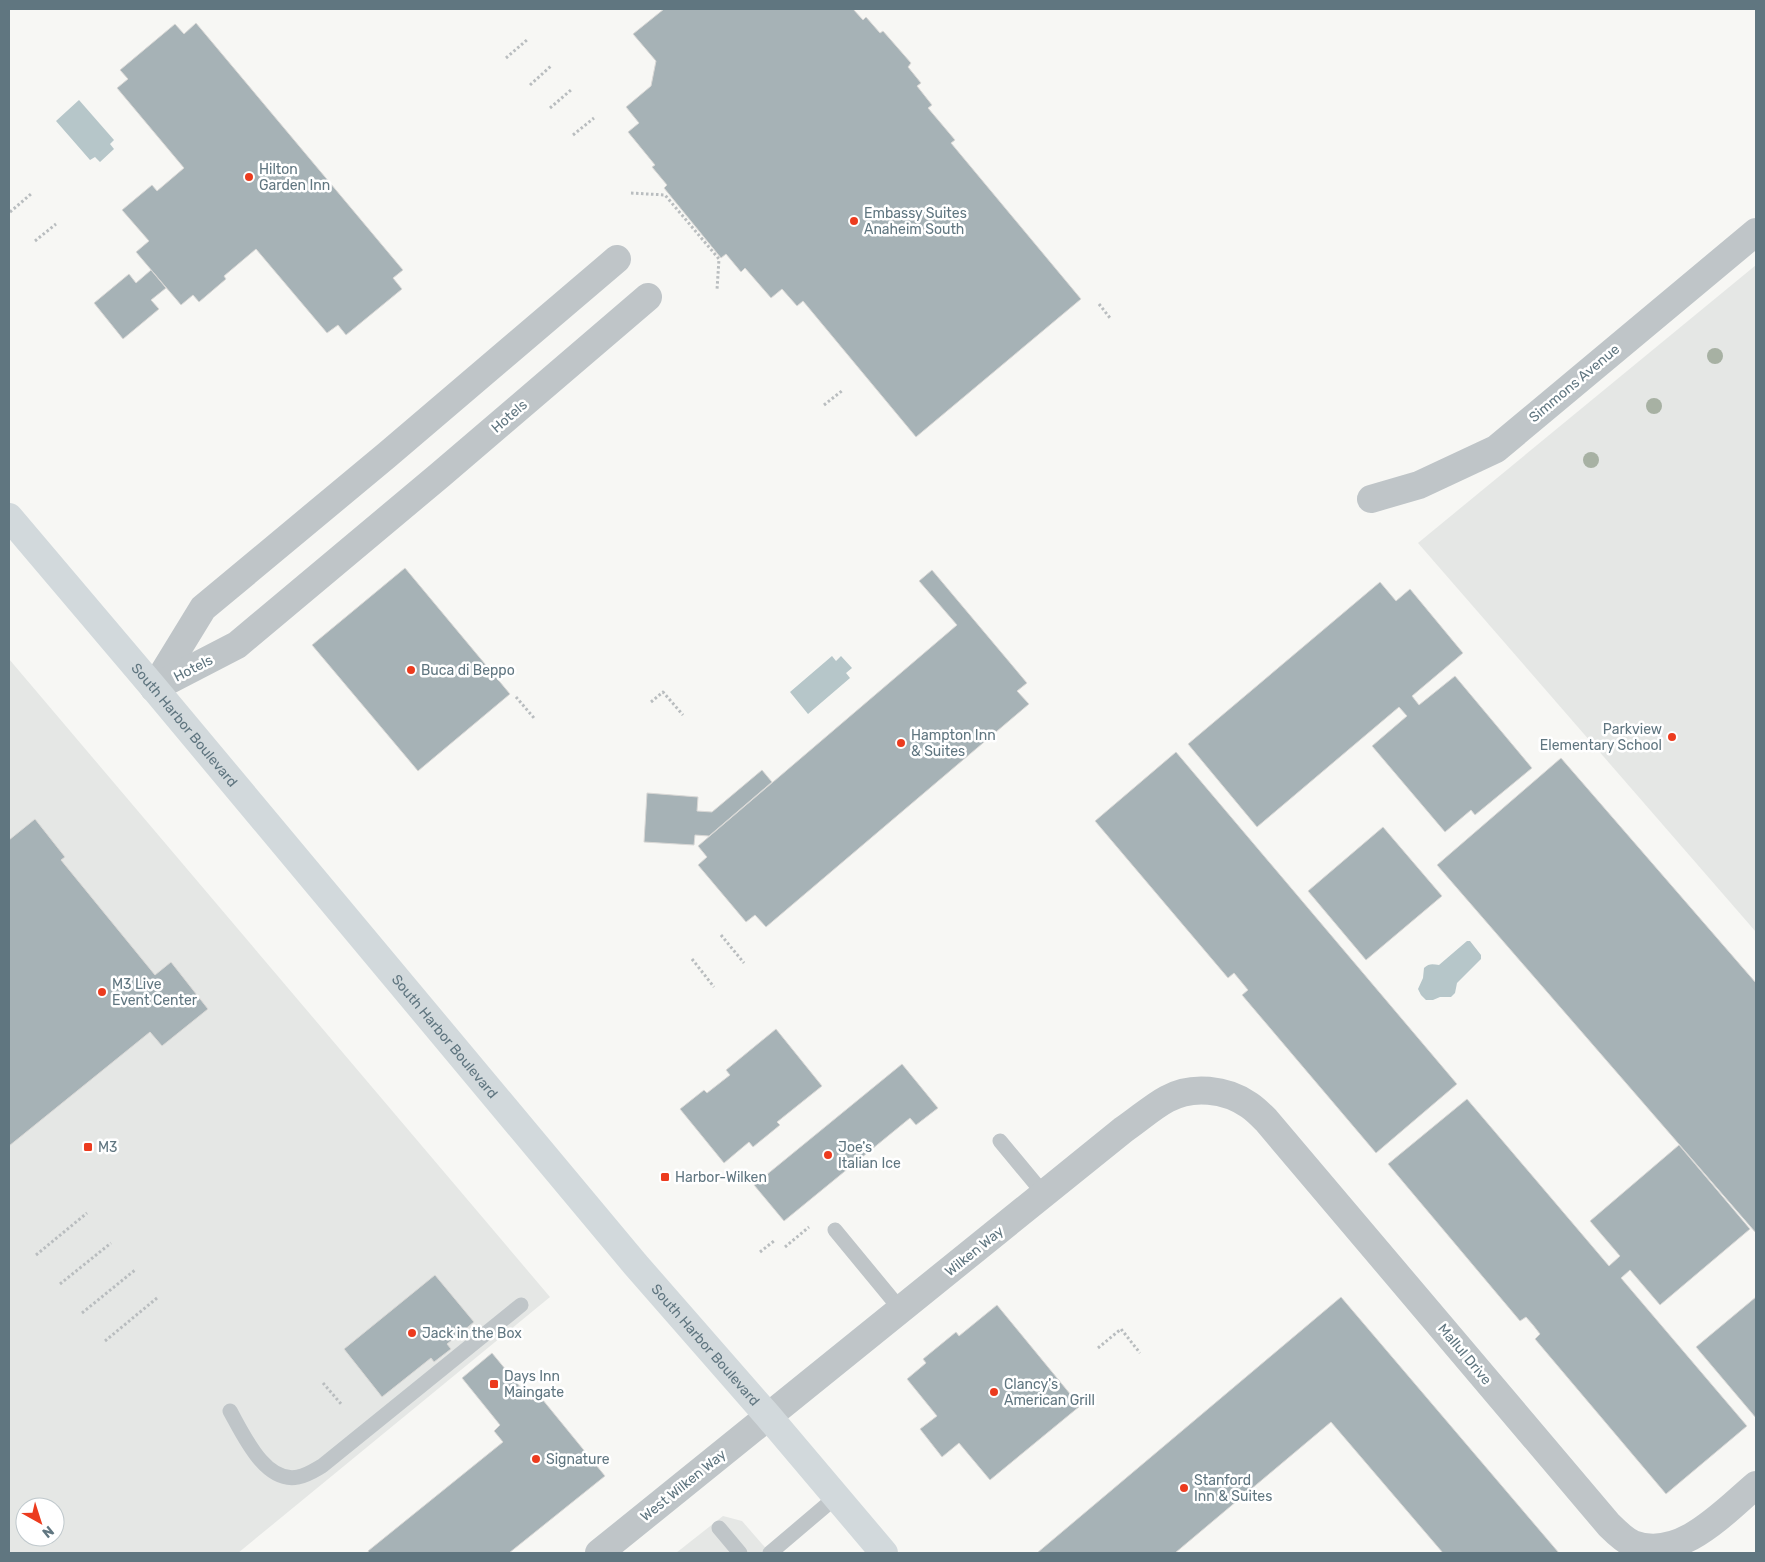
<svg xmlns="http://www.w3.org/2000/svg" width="1765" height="1562" font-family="Rubik,sans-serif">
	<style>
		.built { fill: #e5e7e5; fill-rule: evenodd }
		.water { fill: #b6c6c9 }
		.building { fill: #a6b2b6; stroke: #d9d8d6 }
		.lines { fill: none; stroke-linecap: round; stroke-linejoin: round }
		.path { stroke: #b9bdbf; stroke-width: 3; stroke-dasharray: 2.5 2.5; stroke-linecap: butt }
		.lane { stroke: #bfc5c8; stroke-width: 15 }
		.street { stroke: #bfc5c8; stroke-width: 28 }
		.primary { stroke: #d2d9dc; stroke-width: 28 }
		.tree { fill: #a7b1a3 }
		.poi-dot { fill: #ec3b1e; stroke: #fff; stroke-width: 2 }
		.labels { text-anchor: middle; stroke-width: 5; stroke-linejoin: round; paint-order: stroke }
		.poi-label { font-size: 14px; fill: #607680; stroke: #fff; text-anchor: start }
		.street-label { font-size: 14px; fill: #607680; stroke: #fff }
	</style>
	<rect width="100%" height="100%" fill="#f7f7f4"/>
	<g class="built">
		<polygon points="1756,265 1756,932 1418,543"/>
		<path d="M9,659L550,1297L238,1553H9ZM25,1507H55V1537H25Z"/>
		<polygon points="723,1516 742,1521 770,1553 676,1553"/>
	</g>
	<g class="water">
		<polygon points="79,100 114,140 110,144 114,149 100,162 95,157 90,160 56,121"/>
		<polygon points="832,656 836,661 841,656 852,668 846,673 850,678 808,714 790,692"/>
		<path d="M1467,941H1470L1481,955V959L1457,983L1455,993L1451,997H1440L1433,1000H1426L1421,995L1418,989L1423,978L1424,968C1429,963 1433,964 1439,965Z"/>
	</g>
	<g class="building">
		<polygon points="664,9 853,9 863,20 866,17 880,33 883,31 911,63 908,67 921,83 917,86 932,105 928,108 955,140 951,143 1081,299 916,437 803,301 797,306 782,289 771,298 745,268 741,272 726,254 721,258 664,188 667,185 652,167 655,165 628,132 639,123 626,107 651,86 656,61 633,34"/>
		<polygon points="196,23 403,270 393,278 402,289 346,335 338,325 327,333 256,249 224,276 226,279 199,302 193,295 181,305 136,252 149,241 122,210 152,185 157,191 184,168 117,88 128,79 120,70 175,24 184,34"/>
		<polygon points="151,270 166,288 151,300 159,309 123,339 94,303 129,274 136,283"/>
		<polygon points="405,568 510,694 418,771 312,645"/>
		<polygon points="932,570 1027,683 1017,691 1029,704 766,927 755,915 746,922 698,865 707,857 698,846 957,625 919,581"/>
		<polygon points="1380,582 1396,601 1410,589 1463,653 1412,696 1419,705 1455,676 1532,768 1475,815 1471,810 1445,832 1372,746 1407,716 1399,707 1257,827 1188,744"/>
		<polygon points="1176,752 1457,1084 1376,1153 1242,995 1248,990 1234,973 1228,978 1095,821"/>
		<polygon points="1561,758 1756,983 1756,1233 1437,865"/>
		<polygon points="762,770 772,782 709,836 695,835 694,845 644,842 647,793 698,797 697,811 712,812"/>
		<polygon points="35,819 65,857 61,860 155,975 171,962 208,1009 162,1046 150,1032 9,1146 9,840"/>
		<polygon points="1383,827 1442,896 1366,960 1308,891"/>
		<polygon points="776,1029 822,1086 777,1122 780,1125 753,1147 749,1142 724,1163 680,1109 704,1090 707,1093 730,1075 726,1070"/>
		<polygon points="902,1064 938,1108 916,1125 910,1118 784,1221 754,1185"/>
		<polygon points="1467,1099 1609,1266 1620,1256 1590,1221 1679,1145 1750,1229 1660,1305 1630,1270 1621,1278 1747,1426 1666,1494 1535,1339 1540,1334 1533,1325 1526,1317 1520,1321 1388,1164"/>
		<polygon points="435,1275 474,1322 447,1344 451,1349 434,1362 431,1358 382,1397 344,1349"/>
		<polygon points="1341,1297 1559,1553 1443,1553 1331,1422 1175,1553 1037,1553"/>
		<polygon points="1756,1297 1756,1418 1696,1347"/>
		<polygon points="997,1305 1080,1406 990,1480 959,1443 942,1457 920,1429 937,1416 907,1379 926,1363 923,1359 956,1332 959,1336"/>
		<polygon points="492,1353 531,1400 538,1394 605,1476 509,1553 369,1553 368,1551 503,1442 494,1431 500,1425 462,1378"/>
	</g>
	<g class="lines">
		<g class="path">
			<polyline points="506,58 528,39"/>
			<polyline points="530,85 551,66"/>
			<polyline points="550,108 571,90"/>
			<polyline points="573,135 594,118"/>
			<polyline points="631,193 665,195 719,259 717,290"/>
			<polyline points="10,212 31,194"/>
			<polyline points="35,241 56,224"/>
			<polyline points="1099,304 1110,318"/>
			<polyline points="824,405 843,390"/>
			<polyline points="516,697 534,718"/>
			<polyline points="651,702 663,692 683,715"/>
			<polyline points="721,935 744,963"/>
			<polyline points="692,959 714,987"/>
			<polyline points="785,1247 809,1227"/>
			<polyline points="760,1252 774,1241"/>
			<polyline points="36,1255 87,1213"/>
			<polyline points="60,1284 111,1243"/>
			<polyline points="82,1313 135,1270"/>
			<polyline points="105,1341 157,1298"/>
			<polyline points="1098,1348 1121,1329 1140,1353"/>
			<polyline points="323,1383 342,1405"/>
		</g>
		<g class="lane">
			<polyline points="1000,1141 1044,1194"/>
			<polyline points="835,1230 901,1310"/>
			<path d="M230,1411C243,1434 265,1484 298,1477C306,1476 315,1470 322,1466L521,1305"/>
			<polyline points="719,1528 740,1553"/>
			<polyline points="770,1553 836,1497"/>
		</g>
		<g class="street">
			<polyline points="1371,499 1419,485 1496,449 1756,232"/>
			<polyline points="154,688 203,608 387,455 617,259"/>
			<polyline points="154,688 237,645 440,475 648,297"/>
			<path d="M599,1553L1123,1130C1138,1120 1152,1107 1167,1099C1192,1085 1226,1089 1249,1105C1255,1109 1261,1115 1266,1120L1609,1525C1616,1532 1624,1540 1633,1544C1680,1562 1725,1511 1756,1485"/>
		</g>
		<path class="primary" id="s1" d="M9,517L154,688L635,1264L768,1416L884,1553"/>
	</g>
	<g class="tree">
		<circle cx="1715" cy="356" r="8"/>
		<circle cx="1654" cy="406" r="8"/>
		<circle cx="1591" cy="460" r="8"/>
	</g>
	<g class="poi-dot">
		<circle cx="249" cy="177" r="5"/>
		<circle cx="854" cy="221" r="5"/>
		<circle cx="411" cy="670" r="5"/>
		<circle cx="1672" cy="737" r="5"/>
		<circle cx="901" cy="743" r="5"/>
		<circle cx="102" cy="992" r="5"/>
		<rect x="83" y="1142" width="10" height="10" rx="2.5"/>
		<circle cx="828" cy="1155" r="5"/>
		<rect x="660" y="1172" width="10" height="10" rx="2.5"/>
		<circle cx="412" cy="1333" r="5"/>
		<rect x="489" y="1379" width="10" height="10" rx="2.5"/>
		<circle cx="994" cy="1392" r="5"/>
		<circle cx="536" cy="1459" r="5"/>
		<circle cx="1184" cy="1488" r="5"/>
	</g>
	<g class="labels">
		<g class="poi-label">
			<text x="259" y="174">Hilton<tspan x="259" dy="16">Garden Inn</tspan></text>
			<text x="864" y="218">Embassy Suites<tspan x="864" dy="16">Anaheim South</tspan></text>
			<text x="421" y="675">Buca di Beppo</text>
			<text x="1662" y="734" text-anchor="end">Parkview<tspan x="1662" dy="16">Elementary School</tspan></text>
			<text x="911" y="740">Hampton Inn<tspan x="911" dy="16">&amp; Suites</tspan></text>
			<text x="112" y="989">M3 Live<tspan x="112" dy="16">Event Center</tspan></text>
			<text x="98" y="1152">M3</text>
			<text x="838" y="1152">Joe's<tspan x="838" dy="16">Italian Ice</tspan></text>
			<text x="675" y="1182">Harbor-Wilken</text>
			<text x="422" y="1338">Jack in the Box</text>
			<text x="504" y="1381">Days Inn<tspan x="504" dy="16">Maingate</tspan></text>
			<text x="1004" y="1389">Clancy's<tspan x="1004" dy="16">American Grill</tspan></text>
			<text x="546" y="1464">Signature</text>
			<text x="1194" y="1485">Stanford<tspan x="1194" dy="16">Inn &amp; Suites</tspan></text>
		</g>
		<g class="street-label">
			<text transform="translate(1574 383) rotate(-40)" y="5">Simmons Avenue</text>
			<text transform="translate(509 416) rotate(-41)" y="5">Hotels</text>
			<text transform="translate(193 668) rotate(-27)" y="5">Hotels</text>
			<text dy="5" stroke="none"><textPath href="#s1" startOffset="272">South Harbor Boulevard</textPath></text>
			<text dy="5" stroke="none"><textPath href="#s1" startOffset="678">South Harbor Boulevard</textPath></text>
			<text transform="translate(974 1251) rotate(-39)" y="5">Wilken Way</text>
			<text dy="5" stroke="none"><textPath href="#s1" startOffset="1082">South Harbor Boulevard</textPath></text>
			<text transform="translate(1465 1354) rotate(50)" y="5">Mallul Drive</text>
			<text transform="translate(683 1485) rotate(-39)" y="5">West Wilken Way</text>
		</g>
	</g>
	<rect width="1765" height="1562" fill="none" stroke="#607680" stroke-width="20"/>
	<g transform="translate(40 1522) rotate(141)"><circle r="24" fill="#ffffff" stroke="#bfc8cc"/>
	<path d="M0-4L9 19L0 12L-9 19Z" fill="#ec3b1e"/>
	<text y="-8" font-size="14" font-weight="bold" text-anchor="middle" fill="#607680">N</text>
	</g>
</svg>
